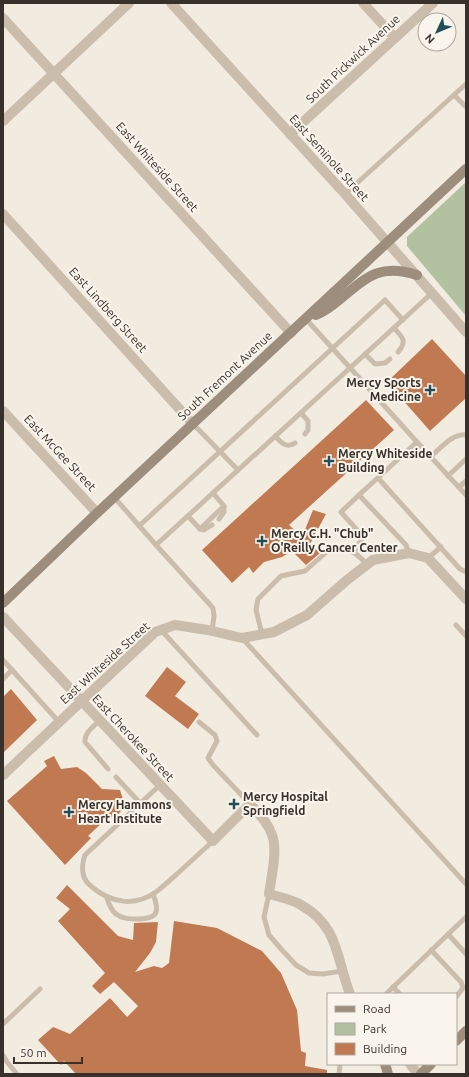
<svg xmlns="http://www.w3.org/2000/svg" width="469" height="1077" font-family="Ubuntu,sans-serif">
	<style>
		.green { fill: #b2c1a0 }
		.building { fill: #c07950 }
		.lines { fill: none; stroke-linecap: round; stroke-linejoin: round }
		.service { stroke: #cabdac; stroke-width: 5 }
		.minor { stroke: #cabdac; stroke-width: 10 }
		.tertiary { stroke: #cabdac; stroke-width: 10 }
		.secondary { stroke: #9d8d7d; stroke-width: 10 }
		.poi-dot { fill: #224e58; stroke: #faf5ec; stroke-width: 1.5 }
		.labels { text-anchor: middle; stroke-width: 4; stroke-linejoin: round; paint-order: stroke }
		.street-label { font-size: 12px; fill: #38312b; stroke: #faf5ec }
		.poi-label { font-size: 12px; font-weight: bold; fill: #38312b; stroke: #faf5ec; text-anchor: start }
	</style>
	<rect width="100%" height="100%" fill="#f2ece0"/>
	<polygon class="green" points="466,182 466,316 407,246 407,237"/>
	<g class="building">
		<polygon points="432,339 466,376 466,398 430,431 387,382"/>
		<polygon points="366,400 394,430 289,525 302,537 313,510 326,514 310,544 320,553 306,565 292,551 282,557 264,562 253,573 249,567 232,583 202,550"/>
		<polygon points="167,667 186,682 175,696 199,714 188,729 145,696"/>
		<polygon points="11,689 37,720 3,753 3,697"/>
		<polygon points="54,756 61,769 77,767 86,773 102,789 120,790 125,806 116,817 106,819 88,836 91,838 65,865 7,801 47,766 44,761"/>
		<polygon points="67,885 118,936 133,940 134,923 158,922 156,942 150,953 135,972 154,966 162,968 169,963 174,921 217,928 262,951 281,973 297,1010 301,1051 306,1053 305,1066 327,1070 327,1074 76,1074 64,1061 61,1065 38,1040 53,1027 70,1034 110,998 127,1017 138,1006 114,982 100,994 92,986 105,973 58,921 70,909 56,898"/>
	</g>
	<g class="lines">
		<g class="service">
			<polyline points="454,95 465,106"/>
			<polyline points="345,194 466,84"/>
			<polyline points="306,319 417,442"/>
			<path d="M394,328C402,337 408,341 398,352"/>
			<polyline points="365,354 375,364 385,363 390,359"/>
			<polyline points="301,413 308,421 308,430 305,434"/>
			<polyline points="193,424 238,470"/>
			<path d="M275,436C281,442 286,449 295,443"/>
			<path d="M431,456C441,448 453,433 466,435"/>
			<polyline points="448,476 466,459"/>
			<polyline points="378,478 460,569 466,572"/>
			<polyline points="459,487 466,481"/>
			<polyline points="114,497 156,545 432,293"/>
			<polyline points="188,516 200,529 224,506 213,493"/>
			<polyline points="219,519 224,512 224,506"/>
			<polyline points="139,526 385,300 403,320"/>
			<polyline points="200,529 204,530 212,525"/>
			<polyline points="156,545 213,608 214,616 212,631"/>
			<polyline points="354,552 361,540 357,530 341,512 359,495"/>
			<polyline points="409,553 406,545 359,495 417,442 466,495"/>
			<polyline points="428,558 441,547"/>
			<polyline points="456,625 466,636"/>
			<polyline points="161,630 257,735"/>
			<path d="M262,634L256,610L258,599L281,576L305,571L331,548C350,548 354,551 367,564"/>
			<polyline points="242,638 466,884"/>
			<polyline points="3,660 59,722"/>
			<polyline points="3,679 12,670"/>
			<path d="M99,721C93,727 84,733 85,742L108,769"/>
			<polyline points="199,722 215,735 217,741 208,758 213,765 250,804"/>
			<polyline points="116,777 140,803"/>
			<path d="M160,785L85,855C81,867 81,879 92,887C111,903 135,907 156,892C163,887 170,880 177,874C189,863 201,852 213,841"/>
			<polyline points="269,894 264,917 269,935 282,950 296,965 309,973 323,974 342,971"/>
			<path d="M107,898C109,905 111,910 116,914C122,919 130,919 137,919C158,919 160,912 153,894"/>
			<polyline points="448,934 466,954"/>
			<polyline points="431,950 461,982 463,988 456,997"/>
			<polyline points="393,987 400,994"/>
			<polyline points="386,994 466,917"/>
			<polyline points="3,1024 40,989"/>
			<polyline points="3,1055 7,1062 17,1074"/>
			<polyline points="339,1074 340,1064"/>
		</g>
		<g class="minor">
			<polyline points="363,3 395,38"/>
			<polyline points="3,18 291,333"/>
			<polyline points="3,121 129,3"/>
			<polyline points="290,134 433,3"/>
			<polyline points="3,214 193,424"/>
			<polyline points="3,411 97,513"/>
			<path d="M3,617L213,841L250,804C259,814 268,823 272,835C278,850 271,878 269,894C279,897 292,899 301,905C339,926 336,958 350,994"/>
			<polyline points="3,775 155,632 175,625 208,630 242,638 274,632 307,615 347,580 373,560 409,553 428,558 466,599"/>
			<polyline points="410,1064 418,1074"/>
		</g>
		<polyline class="tertiary" points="171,3 345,194 466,332"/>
		<g class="secondary">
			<path d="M316,315C325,311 332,306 339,300C367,277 379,263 417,275"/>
			<polyline points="3,603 97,513 466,169"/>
			<polyline points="456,1041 466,1031"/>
			<polyline points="385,1064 388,1074"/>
			<polyline points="421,1074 431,1064"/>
		</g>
	</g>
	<g class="poi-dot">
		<path d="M428 384h4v4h4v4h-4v4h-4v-4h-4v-4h4z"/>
		<path d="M327 455h4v4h4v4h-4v4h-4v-4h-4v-4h4z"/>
		<path d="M260 535h4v4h4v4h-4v4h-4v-4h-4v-4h4z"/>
		<path d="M232 798h4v4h4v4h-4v4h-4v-4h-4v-4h4z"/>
		<path d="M67 806h4v4h4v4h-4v4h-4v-4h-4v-4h4z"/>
	</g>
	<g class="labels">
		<g class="street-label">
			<text transform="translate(353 59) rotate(-43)" y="4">South Pickwick Avenue</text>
			<text transform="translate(329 158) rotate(48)" y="4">East Seminole Street</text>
			<text transform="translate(157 167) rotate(48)" y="4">East Whiteside Street</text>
			<text transform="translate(108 310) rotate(48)" y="4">East Lindberg Street</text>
			<text transform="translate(225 376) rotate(-43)" y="4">South Fremont Avenue</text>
			<text transform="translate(60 453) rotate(47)" y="4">East McGee Street</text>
			<text transform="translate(105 663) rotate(-42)" y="4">East Whiteside Street</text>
			<text transform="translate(133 738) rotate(47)" y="4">East Cherokee Street</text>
		</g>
		<g class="poi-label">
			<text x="421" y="387" text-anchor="end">Mercy Sports<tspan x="421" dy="14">Medicine</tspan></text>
			<text x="338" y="458">Mercy Whiteside<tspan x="338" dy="14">Building</tspan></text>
			<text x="271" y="538">Mercy C.H. "Chub"<tspan x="271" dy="14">O'Reilly Cancer Center</tspan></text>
			<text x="243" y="801">Mercy Hospital<tspan x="243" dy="14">Springfield</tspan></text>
			<text x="78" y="809">Mercy Hammons<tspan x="78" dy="14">Heart Institute</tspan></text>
		</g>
	</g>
	<rect width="469" height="1077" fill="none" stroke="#38312b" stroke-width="8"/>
	<rect x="327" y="993" width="130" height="72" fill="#faf5ec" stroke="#aca79f"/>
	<rect x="335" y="1006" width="20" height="6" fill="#9d8d7d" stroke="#aca79f"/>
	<text x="363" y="1013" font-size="12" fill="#38312b">Road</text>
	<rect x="335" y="1023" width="20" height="12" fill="#b2c1a0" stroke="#aca79f"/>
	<text x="363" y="1033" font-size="12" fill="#38312b">Park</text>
	<rect x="335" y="1043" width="20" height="12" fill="#c07950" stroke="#aca79f"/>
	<text x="363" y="1053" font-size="12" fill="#38312b">Building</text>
	<g transform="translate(437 32) rotate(226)"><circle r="19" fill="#faf5ec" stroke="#aca79f"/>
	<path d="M0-3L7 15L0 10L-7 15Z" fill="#224e58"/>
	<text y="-6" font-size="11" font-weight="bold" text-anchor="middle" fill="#38312b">N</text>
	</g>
	<path d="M14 1057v6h68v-6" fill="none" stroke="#38312b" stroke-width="2"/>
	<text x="20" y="1057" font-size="12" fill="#38312b" stroke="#faf5ec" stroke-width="3" paint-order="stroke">50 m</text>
</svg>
